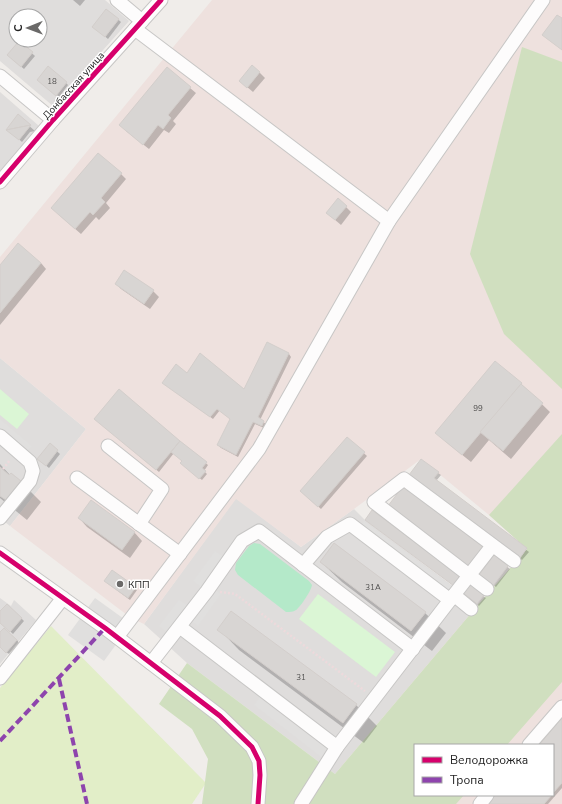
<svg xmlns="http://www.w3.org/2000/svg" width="562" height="804" font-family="'Nunito Sans',sans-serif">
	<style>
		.residential { fill: #dfdddc; fill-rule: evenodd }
		.military { fill: #eee1de; fill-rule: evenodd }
		.grass { fill: #e2eec8 }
		.forest { fill: #d0dfbf }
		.park { fill: #dbf6d5 }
		.pitch { fill: #b4e9c9 }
		.parking { fill: #e0dfde }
		.shadow { fill: #0003 }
		.building { fill: #d8d5d3; stroke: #d3cecb }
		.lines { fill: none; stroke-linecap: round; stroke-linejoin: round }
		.minor-casing { stroke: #c7c6c5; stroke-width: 15 }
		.path { stroke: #eddadc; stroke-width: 2.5; stroke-dasharray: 2 2; stroke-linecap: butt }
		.minor { stroke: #fdfcfc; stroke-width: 13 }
		.quiet { stroke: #8e44ad; stroke-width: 4; stroke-dasharray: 8 4; stroke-linecap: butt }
		.cycleway-casing { stroke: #fff; stroke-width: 8 }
		.cycleway { stroke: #d6006c; stroke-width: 5 }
		.poi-dot { fill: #6a6968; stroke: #fff; stroke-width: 1.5 }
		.labels { text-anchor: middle; stroke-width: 3; stroke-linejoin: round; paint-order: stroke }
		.number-label { font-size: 8px; fill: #504f4e }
		.street-label { font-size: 10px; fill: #222; stroke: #fff }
		.poi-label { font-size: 10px; fill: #222; stroke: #fff; text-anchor: start }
	</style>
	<rect width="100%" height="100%" fill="#f0edea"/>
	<g class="residential">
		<path d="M0,0H105L129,21L53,106L0,61ZM16,16H40V40H16Z"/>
		<polygon points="0,92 39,126 0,173"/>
		<polygon points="0,358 86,429 10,526 0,518"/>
		<polygon points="236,498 301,547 354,509 365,520 478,605 335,774 187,663 144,624"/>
		<polygon points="0,598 11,606 14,600 36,620 0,664"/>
	</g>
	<path class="military" d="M212,0H562V804H310L478,605L527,549L489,515L421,459L354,509L301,547L236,499L144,624L131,618L10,526L86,429L0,358V257ZM415,745H553V795H415Z"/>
	<polygon class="grass" points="51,626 206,783 192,804 0,804 0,688"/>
	<g class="forest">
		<polygon points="522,47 562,62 562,389 504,334 470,254"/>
		<polygon points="562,434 562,682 507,745 415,745 415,795 464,795 456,804 202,804 208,759 192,729 159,704 187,663 335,774 478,605 527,549 489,515"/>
	</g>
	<g class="park">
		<polygon points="0,389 29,414 17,429 0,415"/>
		<polygon points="318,594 395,652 376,677 299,619"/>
	</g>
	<path class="pitch" d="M254,543L260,544L309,581L312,585C311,591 301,606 296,610C293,612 290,612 286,612L238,575L235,570L236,563L249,546Z"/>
	<g class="parking">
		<polygon points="0,419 32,446 26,453 0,431"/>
		<polygon points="364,521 453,587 448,594 359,528"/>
		<polygon points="215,551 224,557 201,587 193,581"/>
		<polygon points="213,588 221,594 198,626 190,620"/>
		<polygon points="95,598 131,624 104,661 68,635"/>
		<polygon points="179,600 187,605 167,632 159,626"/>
		<polygon points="261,695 332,750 325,760 254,705"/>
	</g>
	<g class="shadow">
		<polygon points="73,0 85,0 80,6"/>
		<polygon points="107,10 121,22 108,39 96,29"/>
		<polygon points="19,42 35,56 24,69 11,58"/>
		<polygon points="259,72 265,78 253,92 246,86"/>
		<polygon points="40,82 66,83 68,85 59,97"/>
		<polygon points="190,88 196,93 173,121 176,124 169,133 164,130 149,149 126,131"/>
		<polygon points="18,116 35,131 30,132 22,142 13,134"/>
		<polygon points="121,174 126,179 106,203 110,208 99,220 96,217 81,234 58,214"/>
		<polygon points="346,207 351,212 341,225 327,213"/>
		<polygon points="41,263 46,269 0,325 0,267"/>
		<polygon points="124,271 153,291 159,297 150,309 121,289 116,284"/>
		<polygon points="267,344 289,354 291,357 260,420 266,424 264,428 255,424 238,457 221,448 218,445 231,419 220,410 213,419 166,385 187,374 244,390"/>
		<polygon points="521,384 550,412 511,459 489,440 471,462 445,441"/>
		<polygon points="119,391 208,465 204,471 207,474 202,480 184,465 183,461 174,453 159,472 98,421"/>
		<polygon points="347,438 367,456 321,509 304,494"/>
		<polygon points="50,445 60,454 49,468 38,459"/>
		<polygon points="0,464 10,475 11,474 21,482 41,502 27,520 0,498"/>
		<polygon points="438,473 441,475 436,481 529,552 522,560 413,477"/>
		<polygon points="79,518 134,532 142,541 130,558 87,527"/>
		<polygon points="494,556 510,569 496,587 482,577"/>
		<polygon points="321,562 425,613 446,633 432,651 342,582"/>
		<polygon points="107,583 135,588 137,590 130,600"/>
		<polygon points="466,595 483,596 486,598 479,606"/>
		<polygon points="7,605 24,621 13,634 0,622 0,613"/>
		<polygon points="219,629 356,705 377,726 364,743 239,650"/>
		<polygon points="0,634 17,640 19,643 9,654 0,647"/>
		<polygon points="562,720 562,788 548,804 489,804 497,795 553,795 553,745 540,745"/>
	</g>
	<g class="building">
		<polygon points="106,9 119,19 105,37 92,27"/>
		<polygon points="557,15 562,18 562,50 542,35"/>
		<polygon points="19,41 33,52 21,67 7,55"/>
		<polygon points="252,65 260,72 247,88 239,81"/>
		<polygon points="48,66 67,82 56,96 37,80"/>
		<polygon points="167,67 191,87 168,115 171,118 163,129 158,125 143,145 119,125"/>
		<polygon points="18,114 31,125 6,130"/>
		<polygon points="31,125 19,140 6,130"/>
		<polygon points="98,153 122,173 101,198 105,202 93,215 90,212 75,229 51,208"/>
		<polygon points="338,198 347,206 335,220 326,213"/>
		<polygon points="18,243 41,263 0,313 0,265"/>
		<polygon points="124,270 154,290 144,304 115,284"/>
		<polygon points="267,342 289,353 258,417 264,421 262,426 253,422 236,455 217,445 230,419 217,409 210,417 162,383 176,364 187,373 200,353 244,389"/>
		<polygon points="495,361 522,383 462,455 435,433"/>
		<polygon points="521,384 543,403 503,451 480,432"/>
		<polygon points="119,389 180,441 156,470 94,419"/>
		<polygon points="347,437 365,452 318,507 300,491"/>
		<polygon points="180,441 207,462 202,468 206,471 199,479 180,463 182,461 171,452"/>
		<polygon points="50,443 58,450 46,466 37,459"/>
		<polygon points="421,459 439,472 434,478 527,548 520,558 409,475"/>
		<polygon points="0,467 9,475 11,473 21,481 6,500 0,496"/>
		<polygon points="403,486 483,547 469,567 388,506"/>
		<polygon points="91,500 135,532 122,550 78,518"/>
		<polygon points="372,510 461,577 454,586 365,520"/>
		<polygon points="334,543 426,612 411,631 320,562"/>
		<polygon points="494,555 508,566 493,586 479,575"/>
		<polygon points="112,570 136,587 128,598 104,581"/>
		<polygon points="469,583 484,595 477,604 462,592"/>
		<polygon points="7,604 22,618 10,632 0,623 0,611"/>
		<polygon points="231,611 357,704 343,723 217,630"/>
		<polygon points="4,628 17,640 6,653 0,647 0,632"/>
		<polygon points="562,718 562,783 553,793 553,745 539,745"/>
		<polygon points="495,795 552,795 544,804 488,804"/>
	</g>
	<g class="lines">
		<g class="minor-casing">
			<g id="minor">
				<polyline points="117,0 142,21"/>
				<polyline points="135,29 389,221"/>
				<polyline points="0,76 53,120"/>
				<polyline points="0,182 53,120 161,0"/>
				<polyline points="0,436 30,462 33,471 30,481 0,518"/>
				<polyline points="108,446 162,489 139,524"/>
				<polyline points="77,478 180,554"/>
				<polyline points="0,553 105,628 220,716 252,747 259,761 260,775 258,804"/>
				<polyline points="487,589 374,502 404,479 514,561"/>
				<polyline points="454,595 471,609"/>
				<polyline points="450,600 492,546"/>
				<polyline points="180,627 337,747 450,600 350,524 327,537 303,565"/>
				<polyline points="117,637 259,449 389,221 543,0"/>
				<polyline points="151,663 207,591 242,541 259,531 413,649"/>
				<polyline points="0,678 63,598"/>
				<polyline points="529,745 562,707"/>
				<polyline points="301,804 337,747"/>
				<polyline points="480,804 487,795"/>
			</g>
		</g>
		<g class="path">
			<polyline points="3,469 10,460"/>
			<polyline points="220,592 235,594 365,691"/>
		</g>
		<use href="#minor" class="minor"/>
		<g class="quiet">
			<polyline points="59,679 87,804"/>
			<polyline points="0,741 105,628"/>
		</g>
		<g class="cycleway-casing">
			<g id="cycleway">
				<polyline points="0,182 53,120 161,0"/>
				<polyline points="0,553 105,628 220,716 252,747 259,761 260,775 258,804"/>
			</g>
		</g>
		<use href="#cycleway" class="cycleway"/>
	</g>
	<circle class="poi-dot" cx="120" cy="584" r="4"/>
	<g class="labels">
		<g class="number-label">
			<text x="52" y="84">18</text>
			<text x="478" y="411">99</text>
			<text x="373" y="590">31А</text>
			<text x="301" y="680">31</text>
		</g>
		<g class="street-label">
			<text transform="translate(73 85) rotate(-48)" y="4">Донбасская улица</text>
		</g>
		<g class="poi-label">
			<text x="128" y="588">КПП</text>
		</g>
	</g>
	<rect x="414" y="744" width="140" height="52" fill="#ffffff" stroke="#a7a7a7"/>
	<rect x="422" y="757" width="20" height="6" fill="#d6006c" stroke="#a7a7a7"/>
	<text x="450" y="764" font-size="12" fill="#222222">Велодорожка</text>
	<rect x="422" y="777" width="20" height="6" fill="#8e44ad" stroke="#a7a7a7"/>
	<text x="450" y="784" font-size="12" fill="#222222">Тропа</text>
	<g transform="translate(28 28) rotate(269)"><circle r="19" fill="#ffffff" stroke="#a7a7a7"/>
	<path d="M0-3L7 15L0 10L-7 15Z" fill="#6a6968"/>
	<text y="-6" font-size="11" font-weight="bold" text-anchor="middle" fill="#222222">С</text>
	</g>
</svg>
